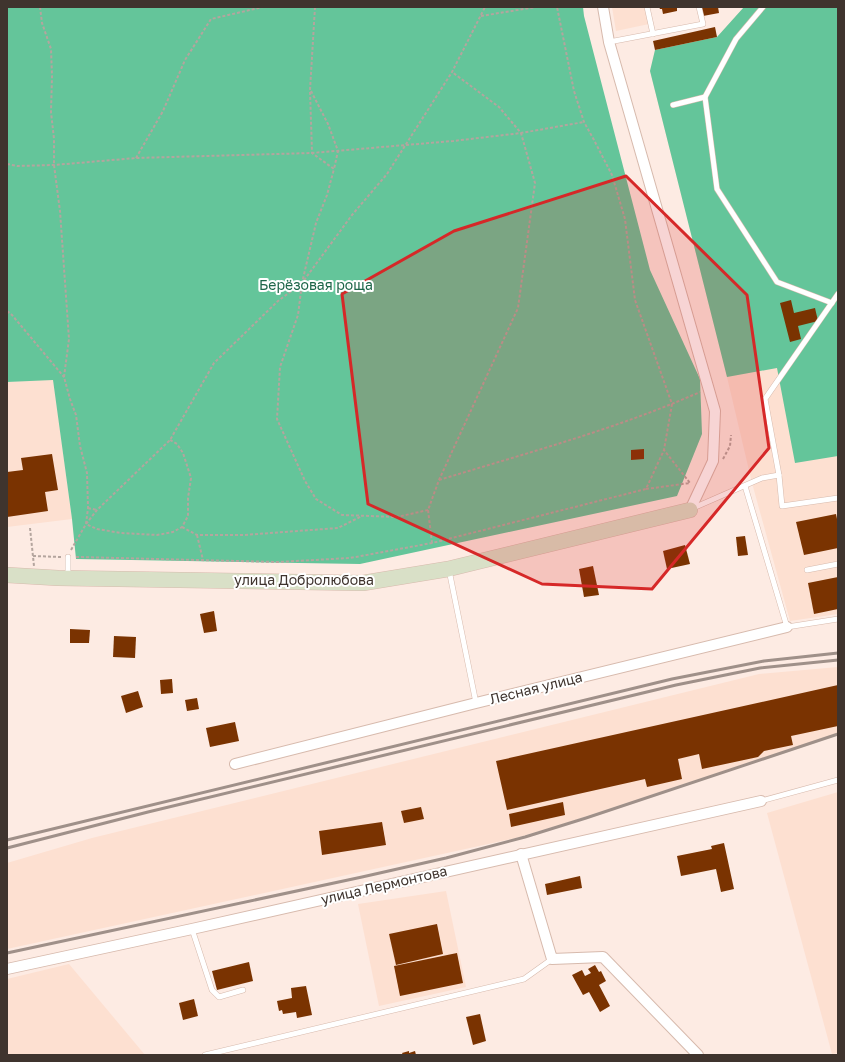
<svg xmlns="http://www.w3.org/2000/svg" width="845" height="1062" font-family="'Golos Text',sans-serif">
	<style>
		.built { fill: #fde0d1 }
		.forest { fill: #64c59a }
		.building { fill: #7a3301 }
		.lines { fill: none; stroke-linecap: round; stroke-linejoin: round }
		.lane-casing { stroke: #d7baad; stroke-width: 6 }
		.street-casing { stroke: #d7baad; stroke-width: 12 }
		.secondary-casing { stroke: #d7baad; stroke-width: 16 }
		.path { stroke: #b4a59e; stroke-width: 2; stroke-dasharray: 3 2; stroke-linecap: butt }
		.lane { stroke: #fff; stroke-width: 5 }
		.street { stroke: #fff; stroke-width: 10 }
		.secondary { stroke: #d9e0c7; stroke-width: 15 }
		.rail { stroke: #9f9089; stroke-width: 3 }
		.marked { fill: #d62828; fill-opacity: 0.2; stroke: #d62828; stroke-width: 3; stroke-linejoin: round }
		.labels { text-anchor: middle; stroke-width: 4; stroke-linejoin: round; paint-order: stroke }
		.park-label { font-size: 14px; fill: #1d6649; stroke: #fff }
		.street-label { font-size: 14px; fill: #3f342e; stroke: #fff }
	</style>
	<rect width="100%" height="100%" fill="#fdebe3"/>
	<g class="built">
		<polygon points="612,7 645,7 649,24 616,31"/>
		<polygon points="744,7 838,7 838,614 790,621 752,483 727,377 650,71 655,50 717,37"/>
		<polygon points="53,379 72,519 7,527 7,382"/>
		<polygon points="838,667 838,733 569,822 516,838 7,949 7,863 92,838 759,674"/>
		<polygon points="838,792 838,1053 832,1054 767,813"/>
		<polygon points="446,891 466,987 379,1006 358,904"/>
		<polygon points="69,964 145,1055 7,1055 7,979"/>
	</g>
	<g class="forest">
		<polygon points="7,7 583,7 584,16 650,270 700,379 702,434 677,496 360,564 76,559 72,519 53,380 7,382"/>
		<polygon points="744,7 838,7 838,456 795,463 777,368 727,377 650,71 655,50 717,37"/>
	</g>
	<g class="building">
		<polygon points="659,7 677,7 677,11 663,14 662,9 660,9"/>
		<polygon points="701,7 718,7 719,13 703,16"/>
		<polygon points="715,27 717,37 655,50 653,41"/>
		<polygon points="791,300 794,313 815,308 818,321 798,326 801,339 790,342 780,303"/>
		<polygon points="644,449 644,459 631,460 631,450"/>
		<polygon points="52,454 58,490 45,492 48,511 7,517 7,472 23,470 21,458"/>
		<polygon points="836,514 838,524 838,548 804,555 796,522"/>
		<polygon points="745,536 748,555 738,556 736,537"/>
		<polygon points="685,545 690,564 667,569 663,551"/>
		<polygon points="593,566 599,595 584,597 579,569"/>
		<polygon points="838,577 838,609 814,614 808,583"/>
		<polygon points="214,611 217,631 204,633 200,614"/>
		<polygon points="70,629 90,630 89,643 70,643"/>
		<polygon points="114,636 136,637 135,658 113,657"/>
		<polygon points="172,679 173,693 161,694 160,680"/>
		<polygon points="838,685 838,726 791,736 793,745 764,751 758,757 702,769 699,754 678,759 682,779 647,787 645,779 507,810 496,761"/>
		<polygon points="138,691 143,707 126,713 121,696"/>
		<polygon points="197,698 199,709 187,711 185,700"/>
		<polygon points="235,722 239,741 210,747 206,728"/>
		<polygon points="563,802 565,815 511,827 509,814"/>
		<polygon points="421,807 424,819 404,823 401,811"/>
		<polygon points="382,822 386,845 322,855 319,831"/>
		<polygon points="724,843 734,889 721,892 716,869 681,876 677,856 712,849 711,846"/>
		<polygon points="580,876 582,888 547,895 545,884"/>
		<polygon points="437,924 443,954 396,965 389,934"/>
		<polygon points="457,953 463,983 400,996 394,966"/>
		<polygon points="249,962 253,981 217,990 212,971"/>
		<polygon points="595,965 599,972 601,971 606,981 599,985 610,1006 600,1012 589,992 583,995 572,975 582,970 585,976 591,973 588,969"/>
		<polygon points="306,986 312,1015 297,1018 296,1012 283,1014 282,1010 279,1011 277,1001 292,998 291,988"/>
		<polygon points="194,999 198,1016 183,1020 179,1003"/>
		<polygon points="480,1014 486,1041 473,1045 466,1017"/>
		<polygon points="409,1051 409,1053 415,1051 416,1055 403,1055 402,1053"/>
	</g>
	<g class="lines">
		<g class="lane-casing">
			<g id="lane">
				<polyline points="647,7 653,34"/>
				<polyline points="763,7 736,39 705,97 717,189 777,282 832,303"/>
				<polyline points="609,42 703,24 699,7"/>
				<polyline points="673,105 705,97"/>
				<polyline points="779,475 782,506 838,498"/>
				<polyline points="745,486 787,627 838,619"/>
				<polyline points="691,509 762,478 779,475 765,399 838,294"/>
				<polyline points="449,570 476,703"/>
				<polyline points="807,570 838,564"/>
				<polyline points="68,577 68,557"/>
				<polyline points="761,801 838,780"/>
				<polyline points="192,929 212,990 219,997 243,990"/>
				<polyline points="205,1055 524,979 552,959"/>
			</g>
		</g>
		<g class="street-casing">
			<g id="street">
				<polyline points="603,7 609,42 715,411 713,461 690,510"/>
				<polyline points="235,764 476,703 787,627"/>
				<polyline points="521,854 552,959 603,957 698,1055"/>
				<polyline points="7,969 192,929 761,801"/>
			</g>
		</g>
		<g class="secondary-casing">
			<polyline id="secondary" points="7,575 58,578 363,583 448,569 690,510"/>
		</g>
		<g class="path">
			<polyline points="40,7 42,23 51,49 52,76 51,112 54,139 54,165 60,211 69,339 64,377 70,399 76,415 80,446 87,473 88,508 86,524 71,550"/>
			<polyline points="315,7 310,90 312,153 334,169 327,195 316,223 302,283 298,315 280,367 277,419 305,481 316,499 342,515 397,517 428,510"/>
			<polyline points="481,16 536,7"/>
			<polyline points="311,91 328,124 338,151 334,169"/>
			<polyline points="136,158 163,111 185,60 211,19 263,7"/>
			<polyline points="7,164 17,166 54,165 136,158 312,153 453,141 521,133 584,122"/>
			<polyline points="7,311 12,315 64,377"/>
			<polyline points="170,440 177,444 183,453 191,478 188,498 188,516 182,527 173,532 157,535 121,533 97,529 86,524 97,510 170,440 214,363 278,301 302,283 352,215 387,174 452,72 485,7"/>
			<polyline points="723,459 730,446 731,435"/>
			<path d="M439,480C527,453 616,429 700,392"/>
			<polyline points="646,489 690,483 664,450"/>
			<polyline points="88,508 97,510"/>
			<polyline points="182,527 197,535 244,535 338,528 362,516"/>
			<polyline points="30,528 34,566"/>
			<polyline points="197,535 203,560"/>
			<polyline points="432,543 428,510 439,480 518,308 535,183 521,133 499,107 452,72"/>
			<polyline points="33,556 61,557"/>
			<polyline points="76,557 278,562 350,558 432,543 646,489 664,450 672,404 635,300 625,219 612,175 594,140 584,122 574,91 557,7"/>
		</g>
		<use href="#lane" class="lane"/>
		<use href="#street" class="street"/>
		<use href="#secondary" class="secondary"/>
		<g class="rail">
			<polyline points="7,840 672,679 764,661 838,653"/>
			<polyline points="7,848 148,812 676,685 760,668 838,660"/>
			<polyline points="7,953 362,877 446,858 525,837 586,818 838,734"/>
		</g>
	</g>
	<path class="marked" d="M626,176L747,295L769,448L652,589L542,584L368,504L342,294L454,231Z"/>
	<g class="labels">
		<g class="park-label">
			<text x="316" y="290">Берёзовая роща</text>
		</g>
		<g class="street-label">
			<text x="304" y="585">улица Добролюбова</text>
			<text transform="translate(536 688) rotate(-14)" y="5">Лесная улица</text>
			<text transform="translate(384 885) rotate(-13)" y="5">улица Лермонтова</text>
		</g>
	</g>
	<rect width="845" height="1062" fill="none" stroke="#3f342e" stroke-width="16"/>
</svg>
